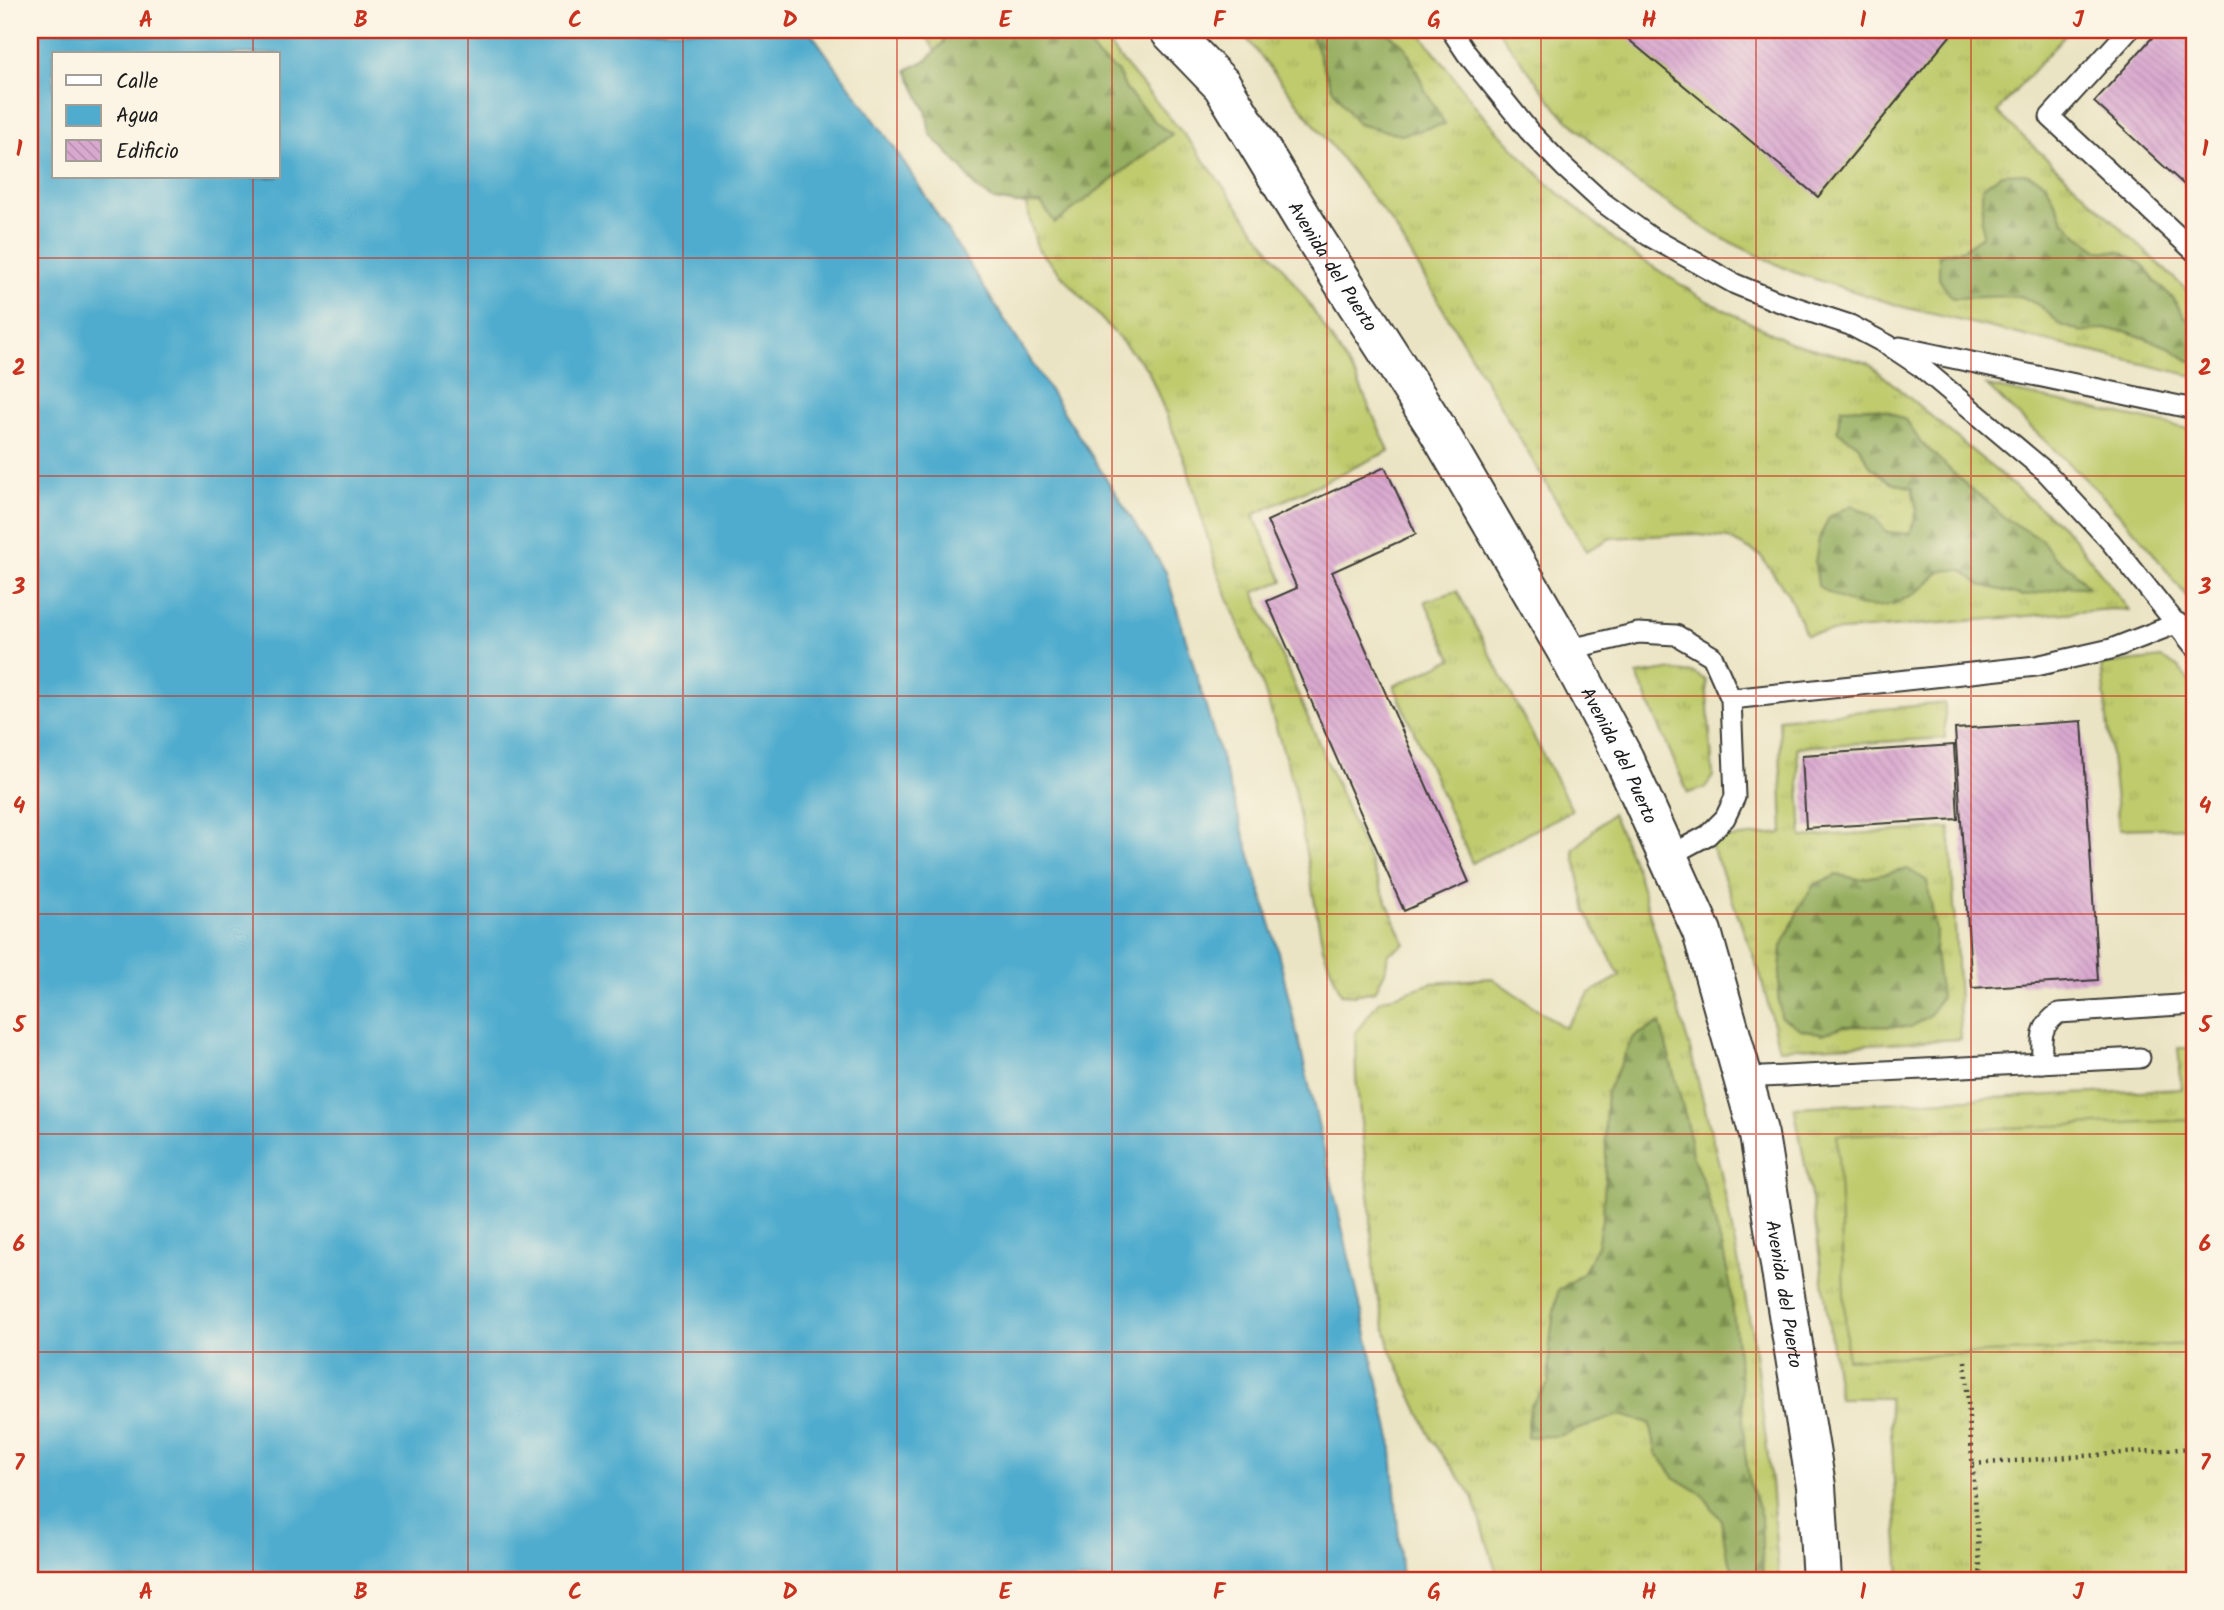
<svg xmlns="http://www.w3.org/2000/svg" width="2224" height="1610" font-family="Kalam,sans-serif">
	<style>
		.grass { fill: url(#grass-tufts); stroke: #6e7444; stroke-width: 2 }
		.forest { fill: url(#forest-firs); stroke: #5a663e; stroke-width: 2 }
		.garden { fill: #bfcb6d; stroke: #6e7444; stroke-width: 2 }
		.water { fill: #50acce; stroke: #366475; stroke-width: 2; fill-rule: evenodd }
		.building { fill: url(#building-back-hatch) }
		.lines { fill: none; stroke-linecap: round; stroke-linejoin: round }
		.service-casing { stroke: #3b3a35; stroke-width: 23 }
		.minor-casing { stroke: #3b3a35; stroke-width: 42 }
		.path { stroke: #3b3a35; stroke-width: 4.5; stroke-dasharray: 2 5; stroke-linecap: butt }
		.service { stroke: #fff; stroke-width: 19 }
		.minor { stroke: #fff; stroke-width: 38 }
		.grid { fill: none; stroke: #c8321e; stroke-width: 2; stroke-opacity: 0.55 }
		.labels { text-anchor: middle; stroke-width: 5; stroke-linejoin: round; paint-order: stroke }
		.street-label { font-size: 19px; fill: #1c1c1c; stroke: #fcf5e5 }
		.neatline { fill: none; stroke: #c8321e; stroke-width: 2.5 }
		.grid-label { font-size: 23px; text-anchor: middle; font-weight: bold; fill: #c8321e }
	</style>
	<defs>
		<pattern id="grass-tufts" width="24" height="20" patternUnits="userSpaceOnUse" patternTransform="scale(1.75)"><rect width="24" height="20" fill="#bfcb6d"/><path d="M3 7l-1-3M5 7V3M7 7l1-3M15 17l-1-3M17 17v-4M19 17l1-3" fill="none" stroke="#a4ae5e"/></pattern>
		<pattern id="forest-firs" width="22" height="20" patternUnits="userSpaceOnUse" patternTransform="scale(1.75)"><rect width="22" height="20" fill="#97af60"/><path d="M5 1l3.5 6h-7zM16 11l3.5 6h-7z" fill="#7a8e4e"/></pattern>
		<pattern id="building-back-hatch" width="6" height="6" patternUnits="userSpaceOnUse" patternTransform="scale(1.75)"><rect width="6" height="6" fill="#d9a8cf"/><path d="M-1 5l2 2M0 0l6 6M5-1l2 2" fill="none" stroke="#ba90b1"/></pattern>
	</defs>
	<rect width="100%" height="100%" fill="#fcf5e5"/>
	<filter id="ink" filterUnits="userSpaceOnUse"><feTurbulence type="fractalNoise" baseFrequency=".0143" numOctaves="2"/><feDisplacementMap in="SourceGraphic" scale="14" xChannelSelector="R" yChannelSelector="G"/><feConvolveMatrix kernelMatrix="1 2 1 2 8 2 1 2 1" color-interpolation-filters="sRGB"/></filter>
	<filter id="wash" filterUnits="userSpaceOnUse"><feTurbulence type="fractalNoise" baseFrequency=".00686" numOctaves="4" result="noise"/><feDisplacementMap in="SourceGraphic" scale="28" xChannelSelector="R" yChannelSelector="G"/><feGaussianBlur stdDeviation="1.57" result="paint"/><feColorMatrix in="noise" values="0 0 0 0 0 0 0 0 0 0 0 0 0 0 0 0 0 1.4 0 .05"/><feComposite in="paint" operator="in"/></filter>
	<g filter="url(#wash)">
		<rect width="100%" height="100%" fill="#ebe4c4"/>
		<g class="grass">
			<polygon points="923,30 1096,30 1192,144 1306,299 1356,377 1389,451 1253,515 1283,581 1254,592 1405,944 1388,954 1385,972 1375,991 1354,995 1341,994 1323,948 1294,786 1264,689 1217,570 1186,463 1148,370 1037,248 1024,197 996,158"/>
			<polygon points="1240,30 1418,30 1481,113 1547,183 1627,250 1705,300 1789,342 1868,363 2070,533 2129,610 2113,609 1806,634 1788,594 1760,555 1728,538 1689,534 1611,538 1586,551 1393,224"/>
			<polygon points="1498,30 2069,30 1997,112 2194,297 2194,376 1903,307 1793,272 1715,235 1634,181 1558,110"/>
			<polygon points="1457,591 1572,810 1472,863 1394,686 1452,659 1425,601"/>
			<polygon points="2162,658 2179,668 2194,688 2194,827 2119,829 2101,665"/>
			<polygon points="1667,670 1694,673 1706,680 1713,776 1705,788 1688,793 1637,675"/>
			<polygon points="1945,703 1945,738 1797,747 1802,837 1950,828 1961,1039 1779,1049 1761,977 1720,867 1708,840 1783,833 1779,719"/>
			<polygon points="1612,813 1636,868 1690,1049 1720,1168 1753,1337 1771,1481 1779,1580 1499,1580 1473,1497 1432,1440 1390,1348 1374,1281 1370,1203 1356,1078 1355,1033 1379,1001 1432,983 1492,978 1565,1028 1590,993 1620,976 1586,912 1573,850"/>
			<polygon points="2178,1048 2194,1048 2194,1580 1900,1580 1889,1398 1839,1398 1812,1201 1794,1107 2182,1089"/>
		</g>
		<g class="forest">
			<polygon points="944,30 1078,30 1099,58 1117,71 1127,91 1157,124 1172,134 1055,223 1041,203 1017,204 994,200 976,188 962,168 930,134 926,111 907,70 928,59 944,42"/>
			<polygon points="1309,30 1384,30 1405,46 1425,90 1445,124 1401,135 1358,124 1332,88"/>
			<polygon points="2026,173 2046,183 2064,221 2079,236 2100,251 2122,252 2142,264 2156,282 2173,298 2185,317 2194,321 2194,361 2188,360 2168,347 2125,331 2103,329 2080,332 2059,324 2042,307 2021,296 1952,298 1939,279 1939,255 1964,249 1982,236 1982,188 2001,174"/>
			<path d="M1865,407L1888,411L1907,421L1919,440L1968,487L1986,500L2002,516L2042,540L2054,557L2073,570L2088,587H2068L2024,596L1981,585L1962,570C1956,570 1946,569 1940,572C1934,574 1930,583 1924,587C1885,616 1857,611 1818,586L1815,562L1819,539L1829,517L1852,505L1872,515L1887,532L1910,534L1917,511L1912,488L1889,481L1871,467L1858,445L1837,431L1841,408Z"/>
			<polygon points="1908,869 1927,881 1936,932 1935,953 1941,997 1929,1016 1910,1027 1844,1026 1823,1034 1801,1029 1781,1017 1778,994 1782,947 1801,904 1815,884 1837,875 1860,879"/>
			<path d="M1660,1023L1687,1122L1692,1155L1705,1187L1723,1251L1730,1284L1741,1382L1745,1453L1750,1485L1761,1516L1763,1580H1736L1726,1550L1721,1520L1702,1494L1674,1477L1656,1452L1650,1423L1620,1415L1558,1436L1527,1437L1530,1407L1549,1383C1548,1351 1551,1322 1558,1291L1584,1272L1597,1245L1603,1215L1606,1155L1605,1122L1607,1092L1633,1037Z"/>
		</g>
		<g class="garden">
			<polygon points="1987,386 2194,430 2194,606 2142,539 2099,492"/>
			<polygon points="2194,1120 2194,1344 1847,1359 1837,1135"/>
		</g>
		<path class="water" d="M30,30H809L894,147L1166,572L1276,943L1391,1438L1402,1580H30ZM54,54H278V177H54Z"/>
		<g id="blocks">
			<g class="building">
				<polygon points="1617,30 1955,30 1818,197"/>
				<polygon points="2159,30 2194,30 2194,194 2094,102"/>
				<polygon points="1385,467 1416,534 1332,572 1469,882 1404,911 1267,601 1297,588 1267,521"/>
				<polygon points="2082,721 2098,980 1972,988 1955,729"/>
				<polygon points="1954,745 1958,819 1806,828 1802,755"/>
			</g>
		</g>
	</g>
	<g filter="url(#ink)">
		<use href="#blocks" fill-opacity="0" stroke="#3b3a35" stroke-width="2"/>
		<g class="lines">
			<g class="service-casing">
				<g id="service">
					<polyline points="1451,30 1467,54 1529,131 1564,167 1601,201 1649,236 1735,284 1774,300 1850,325 1888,345 1921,367 2046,472 2110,541 2194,646"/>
					<polyline points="2129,30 2050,117 2194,251"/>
					<polyline points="1900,347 2194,409"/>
					<polyline points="1566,650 1638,633 1676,635 1712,656 1731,699 1735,797 1725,818 1708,835 1669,856"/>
					<polyline points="1731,699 2036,666 2111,649 2178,623"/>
					<path d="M2042,1063C2042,1040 2038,1027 2059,1013L2194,1004"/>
					<polyline points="1743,1078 2140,1058"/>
				</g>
			</g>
			<g class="minor-casing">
				<g id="minor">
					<path id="s1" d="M1169,30L1222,85L1314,237L1436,427L1566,650L1624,759L1702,932L1759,1135L1816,1486L1822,1580"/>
				</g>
			</g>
			<g class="path">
				<polyline points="1965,1361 1981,1580"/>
				<polyline points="1973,1464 2194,1448"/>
			</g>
			<use href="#service" class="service"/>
			<use href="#minor" class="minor"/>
		</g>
	</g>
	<path class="grid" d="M253,30V54M468,30V1580M683,30V1580M897,30V1580M1112,30V1580M1327,30V1580M1541,30V1580M1756,30V1580M1971,30V1580M253,177V1580M30,258H2194M30,476H2194M30,696H2194M30,914H2194M30,1134H2194M30,1352H2194"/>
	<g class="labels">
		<g class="street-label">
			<text dy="7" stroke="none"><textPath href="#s1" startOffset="289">Avenida del Puerto</textPath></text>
			<text dy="7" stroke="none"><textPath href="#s1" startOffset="856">Avenida del Puerto</textPath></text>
			<text dy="7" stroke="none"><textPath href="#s1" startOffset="1423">Avenida del Puerto</textPath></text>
		</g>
	</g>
	<rect width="2224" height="1610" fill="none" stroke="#fcf5e5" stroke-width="77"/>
	<rect x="52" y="52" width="228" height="126" fill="#fcf5e5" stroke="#a29e95" stroke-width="2"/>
	<rect x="66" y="75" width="35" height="10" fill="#ffffff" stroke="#a29e95" stroke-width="2"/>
	<text x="116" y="88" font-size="21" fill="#1c1c1c">Calle</text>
	<rect x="66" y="105" width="35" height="21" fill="#50acce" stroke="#a29e95" stroke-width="2"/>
	<text x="116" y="122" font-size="21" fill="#1c1c1c">Agua</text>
	<rect x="66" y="140" width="35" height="21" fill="url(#building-back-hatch)" stroke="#a29e95" stroke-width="2"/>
	<text x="116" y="158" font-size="21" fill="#1c1c1c">Edificio</text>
	<rect x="38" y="38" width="2148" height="1534" class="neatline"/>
	<g class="grid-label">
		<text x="146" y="27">A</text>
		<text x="361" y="27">B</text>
		<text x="575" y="27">C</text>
		<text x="790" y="27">D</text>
		<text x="1005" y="27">E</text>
		<text x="1219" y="27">F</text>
		<text x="1434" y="27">G</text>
		<text x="1649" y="27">H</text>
		<text x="1863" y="27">I</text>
		<text x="2078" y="27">J</text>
		<text x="19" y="156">1</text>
		<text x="2205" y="156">1</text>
		<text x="19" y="375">2</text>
		<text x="2205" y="375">2</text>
		<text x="19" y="594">3</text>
		<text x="2205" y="594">3</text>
		<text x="19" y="813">4</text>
		<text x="2205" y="813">4</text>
		<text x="19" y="1032">5</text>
		<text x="2205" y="1032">5</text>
		<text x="19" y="1251">6</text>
		<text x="2205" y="1251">6</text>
		<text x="19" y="1470">7</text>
		<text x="2205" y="1470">7</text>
		<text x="146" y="1599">A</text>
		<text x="361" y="1599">B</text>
		<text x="575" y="1599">C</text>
		<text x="790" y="1599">D</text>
		<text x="1005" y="1599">E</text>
		<text x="1219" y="1599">F</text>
		<text x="1434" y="1599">G</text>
		<text x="1649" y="1599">H</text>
		<text x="1863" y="1599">I</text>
		<text x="2078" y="1599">J</text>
	</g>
</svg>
